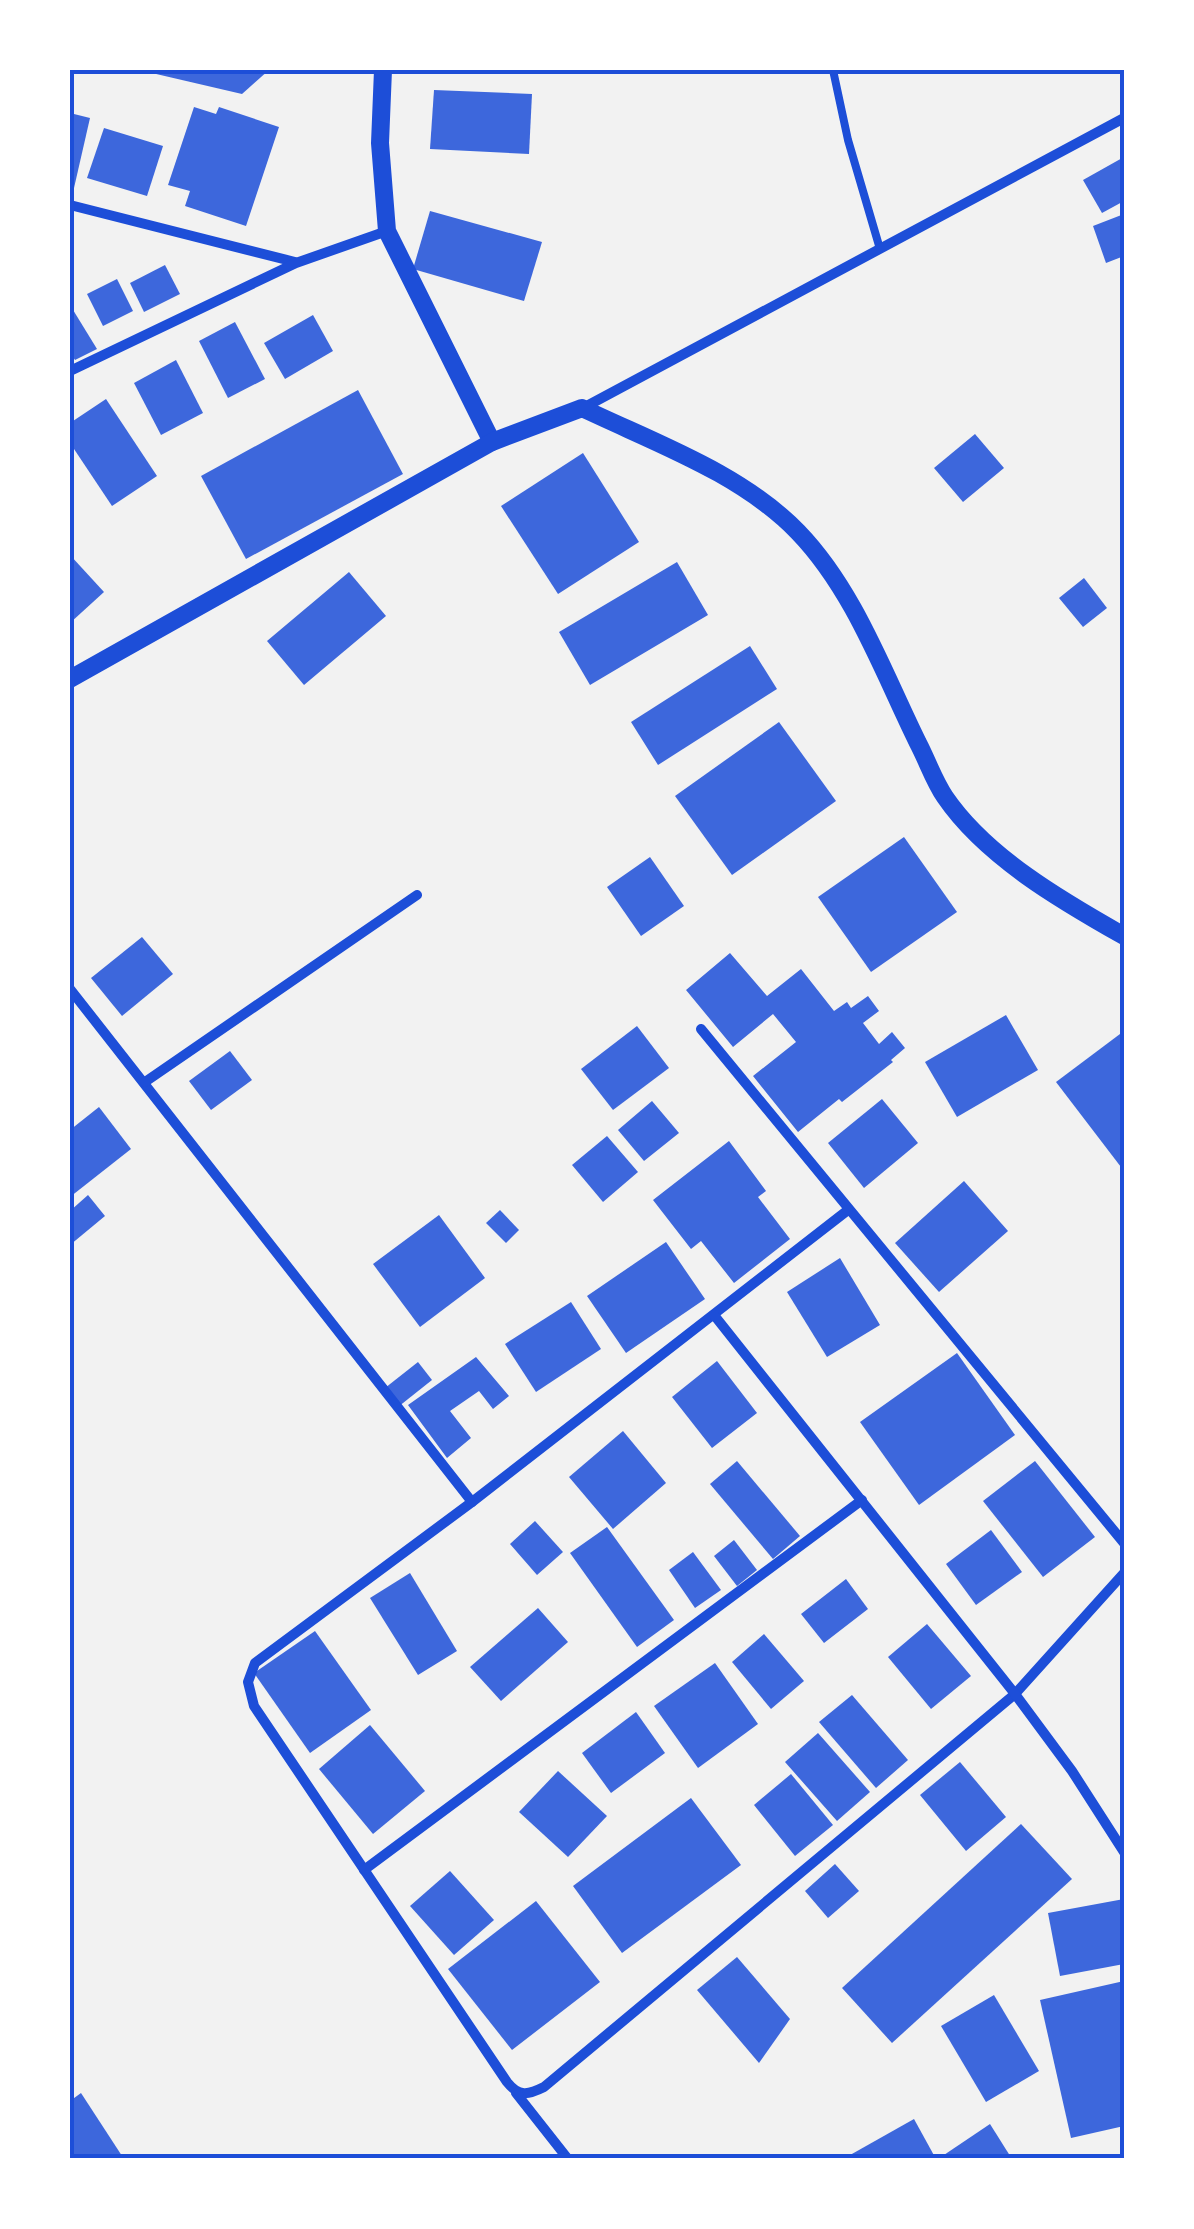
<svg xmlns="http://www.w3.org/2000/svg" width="1194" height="2229" font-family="Raleway,sans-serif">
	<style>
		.building { fill: #3d67dc }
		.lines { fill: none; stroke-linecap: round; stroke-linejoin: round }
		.service { stroke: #1d4ed8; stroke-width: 8 }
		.minor { stroke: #1d4ed8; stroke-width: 10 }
		.tertiary { stroke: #1d4ed8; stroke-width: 18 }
		.neatline { fill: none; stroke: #1d4ed8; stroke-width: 4 }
	</style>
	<rect width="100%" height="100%" fill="#f2f2f2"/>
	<g class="building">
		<polygon points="139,70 269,70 242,94"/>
		<polygon points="434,90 532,94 529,154 430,149"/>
		<polygon points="194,107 216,114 219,107 279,127 246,226 185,206 190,191 168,185"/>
		<polygon points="70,113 90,118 74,188 70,187"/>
		<polygon points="104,128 163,146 147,196 87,178"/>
		<polygon points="1124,157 1124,201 1102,213 1083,180"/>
		<polygon points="430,211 542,242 524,301 413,269"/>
		<polygon points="1124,214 1124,256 1106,263 1093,226"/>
		<polygon points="165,265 180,294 144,312 130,283"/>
		<polygon points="117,279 133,311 103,326 87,294"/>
		<polygon points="70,305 97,349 75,360 70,353"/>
		<polygon points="313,315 333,351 285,379 264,343"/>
		<polygon points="235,322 265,379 228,398 199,341"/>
		<polygon points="176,360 203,413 161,435 134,383"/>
		<polygon points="358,390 403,474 246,559 201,476"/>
		<polygon points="106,399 157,476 112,506 70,443 70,423"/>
		<polygon points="975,434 1004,468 963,502 934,468"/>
		<polygon points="583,453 639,542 558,594 501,506"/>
		<polygon points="70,555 104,592 70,623"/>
		<polygon points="677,562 708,615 590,685 559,632"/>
		<polygon points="349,572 386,616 304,685 267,641"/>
		<polygon points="1084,578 1107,608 1083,627 1059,598"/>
		<polygon points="750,646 777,689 658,765 631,722"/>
		<polygon points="779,722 836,801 732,875 675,796"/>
		<polygon points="904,837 957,912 871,972 818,897"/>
		<polygon points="650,857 684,906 641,936 607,887"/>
		<polygon points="142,937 173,974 122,1016 91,978"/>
		<polygon points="730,953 767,996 801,969 834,1011 847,1002 851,1008 868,996 879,1011 863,1023 879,1044 892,1032 905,1048 891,1060 893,1062 842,1102 839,1099 798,1132 753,1076 796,1042 773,1014 733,1047 686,990"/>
		<polygon points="1006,1015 1038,1070 957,1117 925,1062"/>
		<polygon points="637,1026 669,1068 613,1110 581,1069"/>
		<polygon points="1124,1031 1124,1171 1056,1082"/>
		<polygon points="230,1051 252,1080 211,1110 189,1081"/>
		<polygon points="882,1099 918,1143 864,1188 828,1143"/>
		<polygon points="652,1101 679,1133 644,1161 618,1130"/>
		<polygon points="99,1107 131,1149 70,1197 70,1130"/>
		<polygon points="607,1136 638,1172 603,1202 572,1165"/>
		<polygon points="729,1141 766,1191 758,1197 790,1239 734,1283 701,1241 691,1249 653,1200"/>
		<polygon points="964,1181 1008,1231 939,1292 895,1243"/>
		<polygon points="88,1195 105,1216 70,1245 70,1211"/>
		<polygon points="500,1210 519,1230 506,1243 486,1223"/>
		<polygon points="439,1215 485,1278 420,1327 373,1264"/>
		<polygon points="666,1242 705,1299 626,1353 587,1296"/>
		<polygon points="840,1258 880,1325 827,1357 787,1292"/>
		<polygon points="571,1302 601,1349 536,1392 505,1344"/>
		<polygon points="957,1353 1015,1435 919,1505 860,1422"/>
		<polygon points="476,1357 509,1396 493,1409 479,1391 450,1411 471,1438 447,1458 408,1405"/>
		<polygon points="717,1361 757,1413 712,1448 672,1397"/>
		<polygon points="418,1362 432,1380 398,1407 385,1388"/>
		<polygon points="623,1431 666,1483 613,1529 569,1477"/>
		<polygon points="737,1461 800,1536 773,1559 710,1484"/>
		<polygon points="1035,1461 1095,1537 1043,1577 983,1501"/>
		<polygon points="535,1521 563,1552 537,1575 510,1544"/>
		<polygon points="607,1527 674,1620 637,1647 570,1553"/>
		<polygon points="991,1530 1022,1572 976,1605 946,1564"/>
		<polygon points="734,1540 757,1570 737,1586 714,1556"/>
		<polygon points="693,1552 721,1590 695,1608 669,1570"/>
		<polygon points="410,1573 457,1651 418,1675 370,1598"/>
		<polygon points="846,1579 868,1609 824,1643 801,1614"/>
		<polygon points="538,1608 568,1642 501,1701 470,1667"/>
		<polygon points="927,1624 971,1676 931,1709 888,1657"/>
		<polygon points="315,1631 371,1710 310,1753 254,1673"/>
		<polygon points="764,1634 804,1681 771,1709 732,1662"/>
		<polygon points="715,1663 758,1724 698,1768 654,1706"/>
		<polygon points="852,1695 908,1760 876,1788 819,1722"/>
		<polygon points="636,1712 665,1753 611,1793 582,1753"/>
		<polygon points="370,1725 425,1791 373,1834 319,1769"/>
		<polygon points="818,1733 870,1792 837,1821 785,1762"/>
		<polygon points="960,1762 1006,1817 966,1851 920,1795"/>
		<polygon points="558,1771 607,1816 568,1857 519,1812"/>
		<polygon points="791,1774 833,1825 795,1856 754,1805"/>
		<polygon points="691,1798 741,1865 622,1953 573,1886"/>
		<polygon points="1021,1824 1072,1879 892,2043 842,1988"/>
		<polygon points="835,1864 859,1891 828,1918 805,1891"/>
		<polygon points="450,1871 494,1920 454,1955 410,1906"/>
		<polygon points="1124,1899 1124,1964 1060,1976 1048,1913"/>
		<polygon points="536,1901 600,1982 512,2050 448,1969"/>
		<polygon points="737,1957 790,2019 759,2063 697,1990"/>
		<polygon points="1124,1981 1124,2126 1071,2138 1040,2000"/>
		<polygon points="994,1995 1039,2071 986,2102 941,2026"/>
		<polygon points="81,2093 124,2159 70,2159 70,2101"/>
		<polygon points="914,2119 936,2159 843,2159"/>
		<polygon points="990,2124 1012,2159 938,2159"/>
	</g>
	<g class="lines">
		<polyline class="service" points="833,70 848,140 880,249"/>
		<g class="minor">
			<polyline points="70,205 295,262"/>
			<polyline points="70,371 296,263 387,231"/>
			<polyline points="583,408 1124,118"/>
			<polyline points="70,989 472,1502"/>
			<polyline points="701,1029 1124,1543"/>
			<polyline points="145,1082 417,895"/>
			<path d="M848,1210L472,1502L255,1663L248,1682L254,1706L507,2082C519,2097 528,2095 544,2087L1015,1694L1124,1573"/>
			<polyline points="714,1315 1015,1694 1072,1771 1124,1852"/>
			<polyline points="364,1870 862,1500"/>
			<polyline points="516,2093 568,2159"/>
		</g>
		<g class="tertiary">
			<polyline points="383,70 380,143 387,231 492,442"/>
			<path d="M70,679L492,442L582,408C655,443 741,473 798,532C854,590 883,672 918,743C927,760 934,781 945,797C986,857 1062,901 1124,936"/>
		</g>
	</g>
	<rect width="1194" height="2229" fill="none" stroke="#ffffff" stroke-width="145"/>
	<rect x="72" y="72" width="1050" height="2084" class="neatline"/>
</svg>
